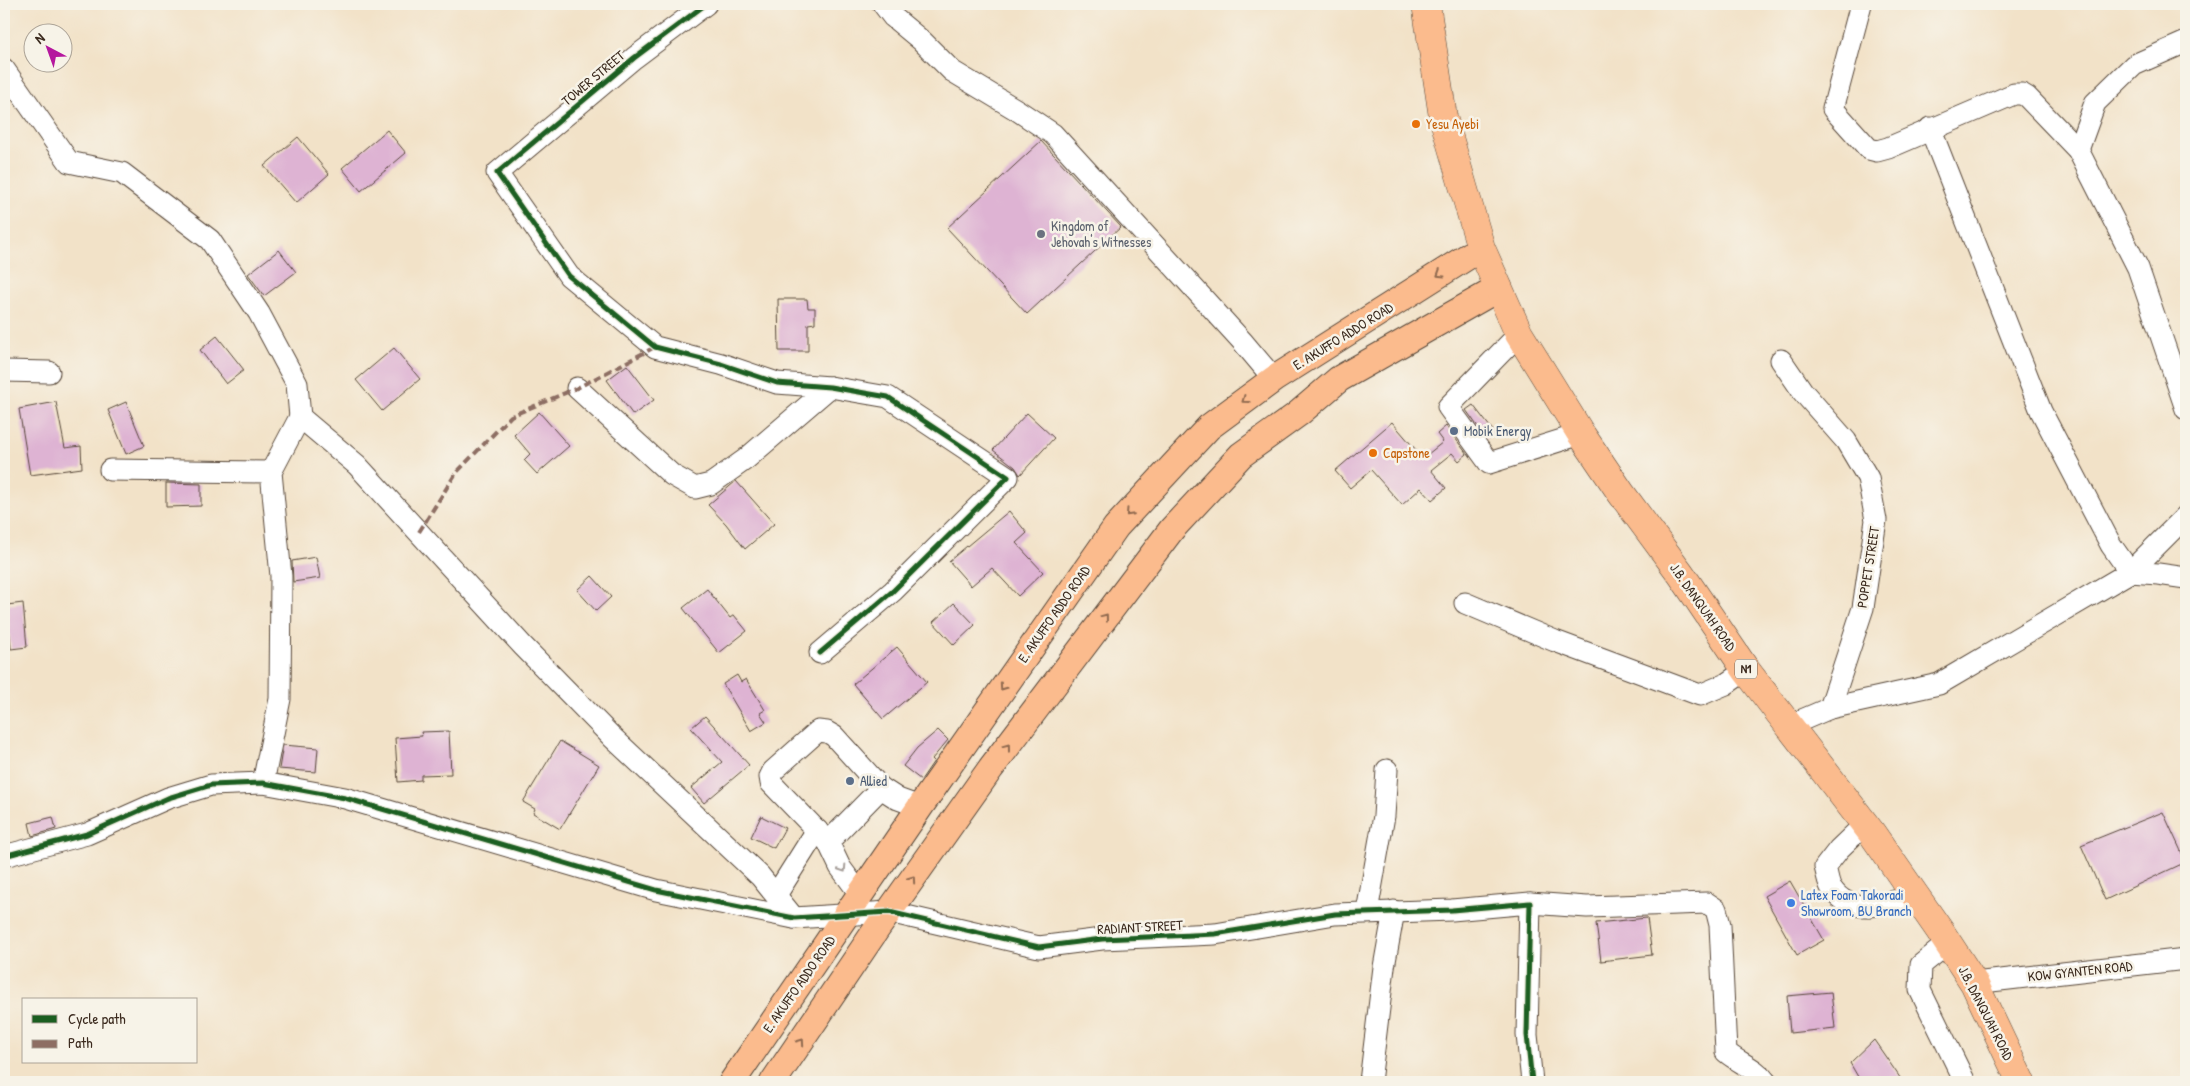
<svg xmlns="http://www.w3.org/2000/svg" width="2190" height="1086" font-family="'Patrick Hand',sans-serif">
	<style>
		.building { fill: #deb3d3 }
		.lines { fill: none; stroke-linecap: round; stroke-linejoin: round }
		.minor-casing { stroke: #564638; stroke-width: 23 }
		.major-casing { stroke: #564638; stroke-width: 28 }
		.highway-casing { stroke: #564638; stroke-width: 29 }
		.minor { stroke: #fff; stroke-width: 21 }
		.major { stroke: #fbbb8d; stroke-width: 26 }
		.highway { stroke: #fbbb8d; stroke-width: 28 }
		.quiet { stroke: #8d6e63; stroke-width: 4; stroke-dasharray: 8 4; stroke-linecap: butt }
		.cycleway-casing { stroke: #f7f3e8; stroke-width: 8 }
		.cycleway { stroke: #1b5e20; stroke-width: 5 }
		.oneway { stroke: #916b50 }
		.oneway2 { stroke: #a79f9a }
		.food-dot { fill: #e8710a; stroke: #f7f3e8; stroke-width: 2 }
		.worship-dot { fill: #6b7280; stroke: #f7f3e8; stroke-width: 2 }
		.service-dot { fill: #5c6f8a; stroke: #f7f3e8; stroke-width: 2 }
		.shop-dot { fill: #3f7fe0; stroke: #f7f3e8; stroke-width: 2 }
		.labels { text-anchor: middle; stroke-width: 5; stroke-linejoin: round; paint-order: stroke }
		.shield { fill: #f7f3e8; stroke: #73665b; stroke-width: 1 }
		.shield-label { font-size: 12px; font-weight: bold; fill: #3b2a1e }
		.street-label { font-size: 14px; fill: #3b2a1e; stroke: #f7f3e8 }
		.food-label { font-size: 14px; fill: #c56008; stroke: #f7f3e8; text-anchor: start }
		.worship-label { font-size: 14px; fill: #5b616d; stroke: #f7f3e8; text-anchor: start }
		.service-label { font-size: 14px; fill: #4e5e75; stroke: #f7f3e8; text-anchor: start }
		.shop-label { font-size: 14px; fill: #366cbe; stroke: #f7f3e8; text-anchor: start }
	</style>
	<rect width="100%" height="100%" fill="#f7f3e8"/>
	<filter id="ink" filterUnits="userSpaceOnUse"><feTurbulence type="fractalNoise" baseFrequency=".02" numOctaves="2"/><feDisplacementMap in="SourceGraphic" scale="10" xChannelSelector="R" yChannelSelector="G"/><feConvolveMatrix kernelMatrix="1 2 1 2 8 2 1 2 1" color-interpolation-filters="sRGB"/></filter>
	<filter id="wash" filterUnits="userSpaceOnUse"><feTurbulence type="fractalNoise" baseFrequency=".0096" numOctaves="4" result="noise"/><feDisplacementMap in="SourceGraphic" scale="20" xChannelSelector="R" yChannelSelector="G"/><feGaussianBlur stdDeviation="1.12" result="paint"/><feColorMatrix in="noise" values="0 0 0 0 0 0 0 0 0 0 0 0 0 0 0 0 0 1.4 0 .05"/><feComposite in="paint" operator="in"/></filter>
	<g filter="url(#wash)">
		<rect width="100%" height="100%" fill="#f2e2c8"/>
		<g id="blocks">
			<g class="building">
				<polygon points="387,130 406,153 361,191 342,168"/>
				<polygon points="298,137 329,174 296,203 264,166"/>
				<polygon points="1041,141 1121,227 1027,314 947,228"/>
				<polygon points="279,250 296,272 264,296 248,274"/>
				<polygon points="778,299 807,299 808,308 815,308 815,323 808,324 808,351 779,351"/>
				<polygon points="217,336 244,370 226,384 200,350"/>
				<polygon points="394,348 420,379 382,411 356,380"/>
				<polygon points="627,365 654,400 633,415 607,380"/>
				<polygon points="56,402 65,448 81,446 82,468 30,475 19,409"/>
				<polygon points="126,402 144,446 126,454 108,410"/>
				<polygon points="1473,405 1494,432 1486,438 1466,410"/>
				<polygon points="539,412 569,446 537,474 524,460 530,454 514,435"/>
				<polygon points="1027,413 1054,438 1020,475 1015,467 993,450"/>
				<polygon points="1392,422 1423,458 1443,442 1437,434 1446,426 1467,454 1459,461 1452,453 1431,470 1446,488 1432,500 1421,488 1402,505 1371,470 1350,488 1335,471"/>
				<polygon points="736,481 774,524 745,549 726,524 708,505"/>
				<polygon points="166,483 201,484 201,506 166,507"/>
				<polygon points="1009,511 1027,533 1016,543 1043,572 1018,596 992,568 971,586 949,561"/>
				<polygon points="316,557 320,578 293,582 292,561"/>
				<polygon points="592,576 611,597 596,611 577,590"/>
				<polygon points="707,589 730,618 734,615 747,631 719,653 683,608"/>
				<polygon points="23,603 27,647 11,649 7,605"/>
				<polygon points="954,603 975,625 954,645 933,622"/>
				<polygon points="897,647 927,682 883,719 853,684"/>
				<polygon points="737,675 741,682 746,679 765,710 760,713 766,722 751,731 723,684"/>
				<polygon points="705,716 749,765 704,803 691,788 722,762 691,728"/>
				<polygon points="938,730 948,740 932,759 934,761 921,780 903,766 917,748"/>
				<polygon points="449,731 451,774 421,775 421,780 398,782 395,738 422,736 421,732"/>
				<polygon points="560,741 599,765 560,829 533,813 535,809 523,802"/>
				<polygon points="283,745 318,748 316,772 279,769"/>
				<polygon points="2163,812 2186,862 2105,900 2081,845"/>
				<polygon points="761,816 785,828 774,848 751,837"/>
				<polygon points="53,817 56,829 32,836 29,823"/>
				<polygon points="1790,881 1824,940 1797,955 1764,896"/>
				<polygon points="1647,918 1652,955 1601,961 1596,923"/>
				<polygon points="1831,992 1835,1028 1790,1033 1787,996"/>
				<polygon points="1874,1040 1903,1082 1861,1082 1850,1063"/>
			</g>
		</g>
	</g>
	<g filter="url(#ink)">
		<use href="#blocks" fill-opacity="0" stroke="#564638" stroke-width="1"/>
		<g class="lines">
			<g class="minor-casing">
				<g id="minor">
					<polyline points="706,4 634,58 497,173 569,276 655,347 721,364 777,383 830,387 888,397 1008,477 893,591 820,653"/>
					<polyline points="883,4 893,17 922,41 952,71 1017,110 1053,134 1242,341 1274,379"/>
					<polyline points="1861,4 1833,109 1869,149 1877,151 1888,148 2014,94 2022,94 2027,97 2078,150 2138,268 2186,409"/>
					<polyline points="4,69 69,162 122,173 210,240 259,313 297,384 300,417"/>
					<polyline points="1930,128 2041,411 2111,545 2130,572 2186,516"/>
					<polyline points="2078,150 2095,103 2134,65 2186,42"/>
					<polyline points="1519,334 1448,407 1489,463 1581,434"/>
					<polyline points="1781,360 1803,392 1846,441 1868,478 1876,520 1863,608 1830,708"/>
					<polyline points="4,371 49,372"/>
					<polyline points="577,388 672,475 695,488 711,484 746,459 830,387"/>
					<polyline points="110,470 271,472"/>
					<polyline points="1465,603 1555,641 1700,695 1726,684 1746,670"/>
					<polyline points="1788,726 1830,708 1939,684 2130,572 2158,574 2186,578"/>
					<polyline points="263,783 280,699 281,576 271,472 300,417 357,465 523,646 612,737 760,876 794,918"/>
					<polyline points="881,788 898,799 920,807"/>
					<path d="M1865,824L1839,849L1825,867C1827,873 1828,884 1832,889C1852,918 1888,903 1915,895"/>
					<polyline points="828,842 881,788 834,736 827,732 818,731 773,771 770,777 771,783 828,842 840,867 860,894"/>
					<polyline points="4,856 87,834 168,798 211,785 263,783 345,798 656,890 794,918 889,912 1039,947 1102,939 1215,934 1335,914 1452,910 1530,903 1527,1035 1532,1082"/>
					<polyline points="776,895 817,830"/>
					<path d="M1530,903L1587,907L1707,903L1716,909L1720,925L1726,1052C1739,1063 1756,1068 1766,1082"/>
					<polyline points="1367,912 1384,816 1387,770"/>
					<polyline points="1948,943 1921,965 1920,990 1965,1082"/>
					<polyline points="1974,983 2186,959"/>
					<polyline points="1370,1082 1384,967 1394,911"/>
				</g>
			</g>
			<g class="major-casing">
				<g id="major">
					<polyline points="732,1082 920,807 1116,527 1209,427 1274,379 1481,248"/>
					<polyline points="773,1082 876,930 991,768 1172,529 1241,455 1298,414 1339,379 1499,288"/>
				</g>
			</g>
			<g class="highway-casing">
				<polyline id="highway" points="1426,4 1443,117 1481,248 1519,334 1581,434 1621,493 1681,574 1746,670 1871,832 1940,931 1974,983 2021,1082"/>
			</g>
			<use href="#minor" class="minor"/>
			<use href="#major" class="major"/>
			<use href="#highway" class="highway"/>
			<polyline class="quiet" points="419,532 456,473 511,416 577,388 655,347"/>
			<g class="cycleway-casing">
				<g id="cycleway">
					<polyline points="706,4 634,58 497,173 569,276 655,347 721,364 777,383 830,387 888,397 1008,477 893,591 820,653"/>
					<polyline points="4,856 87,834 168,798 211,785 263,783 345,798 656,890 794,918 889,912 1039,947 1102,939 1215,934 1335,914 1452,910 1530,903 1527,1035 1532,1082"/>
				</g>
			</g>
			<use href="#cycleway" class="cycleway"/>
		</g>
		<defs><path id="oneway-chevron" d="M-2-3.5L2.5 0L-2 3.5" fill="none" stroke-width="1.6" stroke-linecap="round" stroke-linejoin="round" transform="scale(1.25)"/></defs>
		<g class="oneway">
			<use href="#oneway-chevron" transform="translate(1440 274) rotate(148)"/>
			<use href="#oneway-chevron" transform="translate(1245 400) rotate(144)"/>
			<use href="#oneway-chevron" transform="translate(1129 513) rotate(133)"/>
			<use href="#oneway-chevron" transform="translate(1105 617) rotate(-53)"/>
			<use href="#oneway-chevron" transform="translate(1003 687) rotate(125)"/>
			<use href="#oneway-chevron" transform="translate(1007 747) rotate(-53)"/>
			<use href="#oneway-chevron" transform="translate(912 879) rotate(-55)"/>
			<use href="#oneway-chevron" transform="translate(801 1042) rotate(-55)"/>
		</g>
		<use class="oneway2" href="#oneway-chevron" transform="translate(843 869) rotate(57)"/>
	</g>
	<g class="food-dot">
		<circle cx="1416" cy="124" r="5"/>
		<circle cx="1373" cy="453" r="5"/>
	</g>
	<circle class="worship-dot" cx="1041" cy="234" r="5"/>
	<g class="service-dot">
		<circle cx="1454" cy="431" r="5"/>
		<circle cx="850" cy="781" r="5"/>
	</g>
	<circle class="shop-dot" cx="1791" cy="903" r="5"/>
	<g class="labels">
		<rect class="shield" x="1735" y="659.5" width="22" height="19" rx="4"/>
		<g class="shield-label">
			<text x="1746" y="673">N1</text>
		</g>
		<g class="street-label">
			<text transform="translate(593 78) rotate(-40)" y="5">TOWER STREET</text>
			<text transform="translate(1343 336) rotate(-32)" y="5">E. AKUFFO ADDO ROAD</text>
			<text transform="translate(1868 567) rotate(-81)" y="5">POPPET STREET</text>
			<text transform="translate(1703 607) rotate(55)" y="5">J.B. DANQUAH ROAD</text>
			<text transform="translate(1054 614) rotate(-55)" y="5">E. AKUFFO ADDO ROAD</text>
			<text transform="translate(1140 927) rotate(-3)" y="5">RADIANT STREET</text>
			<text transform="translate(2080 971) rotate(-6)" y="5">KOW GYANTEN ROAD</text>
			<text transform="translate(799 984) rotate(-55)" y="5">E. AKUFFO ADDO ROAD</text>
			<text transform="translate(1986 1013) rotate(63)" y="5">J.B. DANQUAH ROAD</text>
		</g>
		<g class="food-label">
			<text x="1426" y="129">Yesu Ayebi</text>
			<text x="1383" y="458">Capstone</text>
		</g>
		<g class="worship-label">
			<text x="1051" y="231">Kingdom of<tspan x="1051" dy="16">Jehovah's Witnesses</tspan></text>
		</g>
		<g class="service-label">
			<text x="1464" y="436">Mobik Energy</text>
			<text x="860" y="786">Allied</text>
		</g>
		<g class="shop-label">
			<text x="1801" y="900">Latex Foam Takoradi<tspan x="1801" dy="16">Showroom, BU Branch</tspan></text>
		</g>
	</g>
	<rect width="2190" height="1086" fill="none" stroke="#f7f3e8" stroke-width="20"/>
	<rect x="22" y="998" width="175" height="65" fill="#f7f3e8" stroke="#aca397"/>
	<rect x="32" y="1015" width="25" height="8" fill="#1b5e20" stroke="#aca397"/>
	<text x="68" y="1024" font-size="15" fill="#3b2a1e">Cycle path</text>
	<rect x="32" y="1040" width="25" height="8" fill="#8d6e63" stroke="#aca397"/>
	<text x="68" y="1048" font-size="15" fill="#3b2a1e">Path</text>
	<g transform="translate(48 48) rotate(319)"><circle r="24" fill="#f7f3e8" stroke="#aca397"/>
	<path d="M0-4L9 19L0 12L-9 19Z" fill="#b5179e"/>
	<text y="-8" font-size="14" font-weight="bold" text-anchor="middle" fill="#3b2a1e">N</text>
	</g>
</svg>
